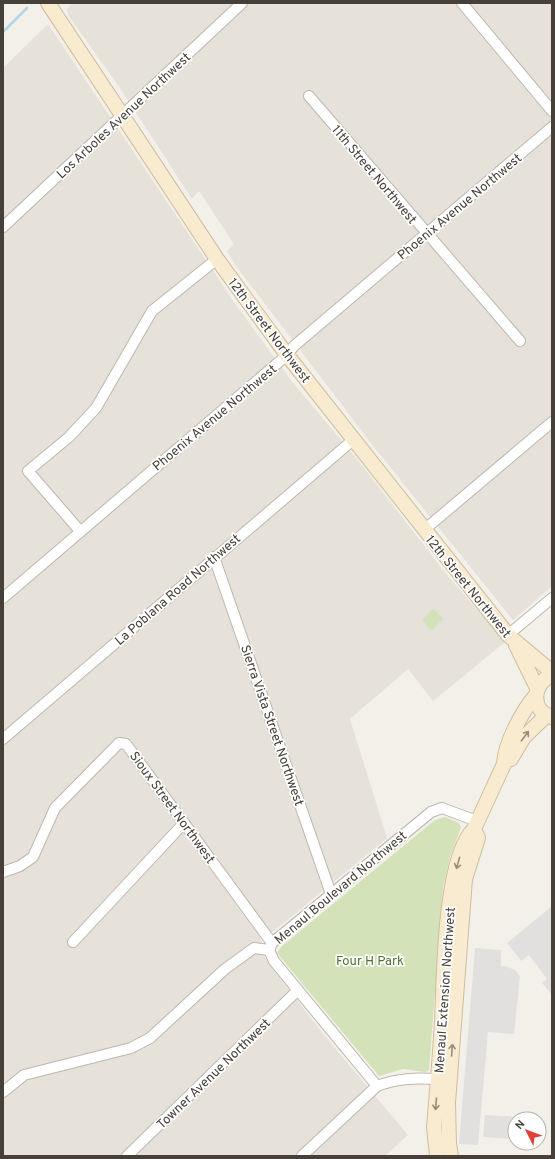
<svg xmlns="http://www.w3.org/2000/svg" width="555" height="1159" font-family="Overpass,sans-serif">
	<style>
		.residential { fill: #e6e1d9 }
		.green { fill: #d3e2b8 }
		.parking { fill: #e2e0de }
		.lines { fill: none; stroke-linecap: round; stroke-linejoin: round }
		.stream { stroke: #afd5e8; stroke-width: 2.5 }
		.minor-casing { stroke: #beb7ae; stroke-width: 12 }
		.secondary-casing { stroke: #cdbea0; stroke-width: 16 }
		.minor { stroke: #fff; stroke-width: 10 }
		.secondary { stroke: #f8ebcf; stroke-width: 14 }
		.oneway { stroke: #968d7c }
		.labels { text-anchor: middle; stroke-width: 3.5; stroke-linejoin: round; paint-order: stroke }
		.street-label { font-size: 13px; fill: #464039; stroke: #fff }
		.park-label { font-size: 13px; fill: #507133; stroke: #fff }
	</style>
	<rect width="100%" height="100%" fill="#f3f0ea"/>
	<g class="residential">
		<polygon points="74,3 552,3 552,586 513,620 374,447 236,266 227,251 234,244 199,191 192,199 120,88 68,15 67,9"/>
		<polygon points="48,24 236,305 290,379 360,463 447,575 505,642 433,701 408,669 350,719 387,838 275,930 261,939 264,957 324,1035 408,1135 385,1156 3,1156 3,68"/>
	</g>
	<g class="green">
		<polygon points="432,610 435,610 443,619 432,630 430,630 422,620"/>
		<polygon points="445,817 459,823 461,827 450,857 443,887 429,1070 425,1072 403,1069 379,1076 277,953 282,946 435,820"/>
	</g>
	<g class="parking">
		<polygon points="552,906 552,995 542,983 547,979 529,955 521,961 507,943"/>
		<polygon points="475,948 501,950 501,967 505,966 515,970 520,976 514,1034 488,1032 478,1145 459,1144"/>
		<polygon points="485,1115 532,1118 532,1119 515,1119 515,1139 483,1137"/>
	</g>
	<g class="lines">
		<polyline class="stream" points="3,32 27,8"/>
		<g class="minor-casing">
			<g id="minor">
				<polyline points="462,3 552,111"/>
				<polyline points="309,96 520,341"/>
				<polyline points="3,227 242,3"/>
				<polyline points="424,530 552,422"/>
				<polyline points="80,531 28,471 69,437 96,408 152,311 217,259"/>
				<polyline points="214,557 331,894"/>
				<polyline points="3,598 287,355 294,346 552,127"/>
				<polyline points="508,635 552,598"/>
				<polyline points="3,739 353,440"/>
				<polyline points="3,872 20,866 33,857 55,808 119,743 126,744 272,943"/>
				<polyline points="73,942 184,823"/>
				<polyline points="270,948 272,943 431,812 442,808 477,821"/>
				<polyline points="269,950 274,961 377,1086"/>
				<polyline points="3,1092 24,1075 131,1048 150,1038 225,969 254,948 269,950"/>
				<polyline points="127,1156 298,990"/>
				<path d="M302,1156L377,1086C398,1078 416,1078 438,1079"/>
			</g>
		</g>
		<g class="secondary-casing">
			<g id="secondary">
				<polyline points="48,3 217,259 287,355 508,635 552,672"/>
				<polyline points="516,645 537,688"/>
				<path d="M552,675C532,683 530,711 552,717"/>
				<polyline points="511,759 524,737 547,715"/>
				<path d="M437,1156L434,1127C437,1092 440,1056 442,1021C444,979 444,857 474,829L504,764C505,743 522,711 536,695"/>
				<polyline points="451,1156 449,1144 448,1103 465,879 478,838 474,829"/>
			</g>
		</g>
		<use href="#minor" class="minor"/>
		<use href="#secondary" class="secondary"/>
	</g>
	<defs><path id="oneway-shaft" d="M-6 0H5M1.5-3L5.5 0L1.5 3" fill="none" stroke-width="1.6" stroke-linecap="round" stroke-linejoin="round"/></defs>
	<g class="oneway">
		<use href="#oneway-shaft" transform="translate(525 736) rotate(-53)"/>
		<use href="#oneway-shaft" transform="translate(458 863) rotate(106)"/>
		<use href="#oneway-shaft" transform="translate(452 1050) rotate(-86)"/>
		<use href="#oneway-shaft" transform="translate(436 1104) rotate(94)"/>
	</g>
	<g class="labels">
		<g class="street-label">
			<text transform="translate(123 115) rotate(-43)" y="5">Los Arboles Avenue Northwest</text>
			<text transform="translate(375 174) rotate(50)" y="5">11th Street Northwest</text>
			<text transform="translate(459 206) rotate(-40)" y="5">Phoenix Avenue Northwest</text>
			<text transform="translate(270 330) rotate(53)" y="5">12th Street Northwest</text>
			<text transform="translate(214 417) rotate(-40)" y="5">Phoenix Avenue Northwest</text>
			<text transform="translate(469 586) rotate(51)" y="5">12th Street Northwest</text>
			<text transform="translate(177 589) rotate(-41)" y="5">La Poblana Road Northwest</text>
			<text transform="translate(273 725) rotate(71)" y="5">Sierra Vista Street Northwest</text>
			<text transform="translate(173 807) rotate(54)" y="5">Sioux Street Northwest</text>
			<text transform="translate(340 887) rotate(-40)" y="5">Menaul Boulevard Northwest</text>
			<text transform="translate(444 990) rotate(-86)" y="5">Menaul Extension Northwest</text>
			<text transform="translate(213 1073) rotate(-44)" y="5">Towner Avenue Northwest</text>
		</g>
		<g class="park-label">
			<text x="370" y="965">Four H Park</text>
		</g>
	</g>
	<rect width="555" height="1159" fill="none" stroke="#464039" stroke-width="8"/>
	<g transform="translate(527 1131) rotate(312)"><circle r="19" fill="#ffffff" stroke="#b5b3b0"/>
	<path d="M0-3L7 15L0 10L-7 15Z" fill="#e04135"/>
	<text y="-6" font-size="11" font-weight="bold" text-anchor="middle" fill="#464039">N</text>
	</g>
</svg>
